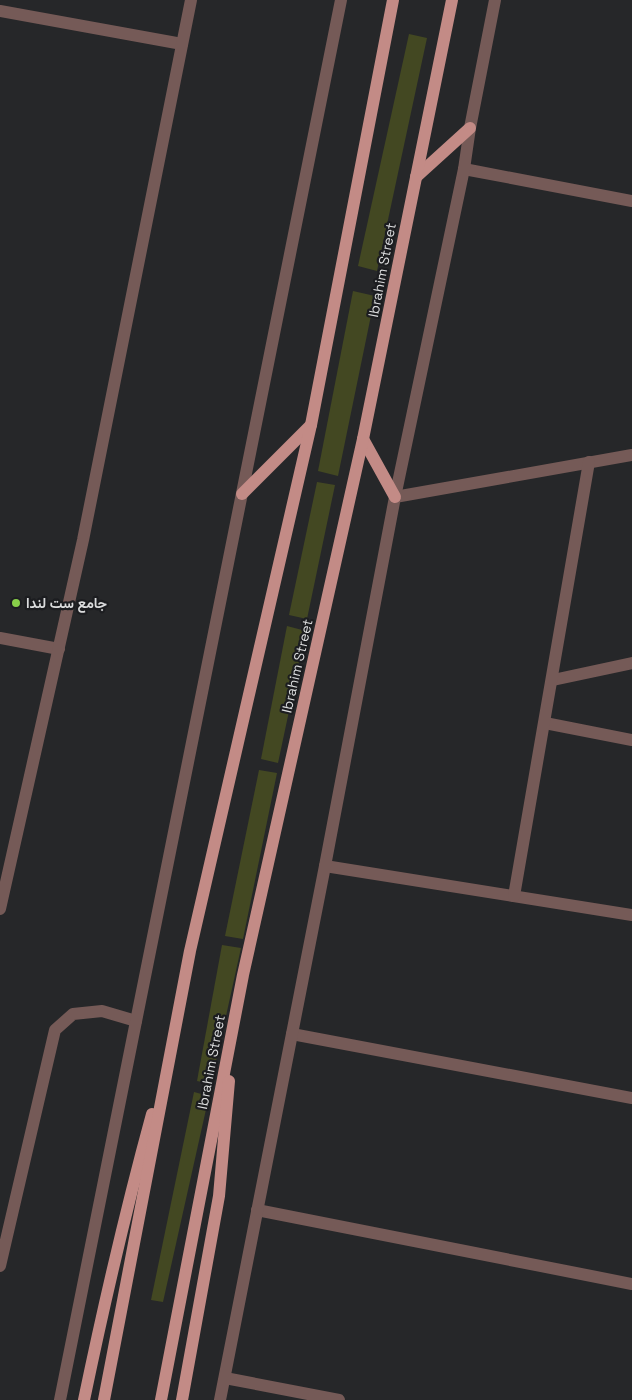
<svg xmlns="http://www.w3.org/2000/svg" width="632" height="1400" font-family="'Space Grotesk',Vazirmatn,sans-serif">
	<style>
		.green { fill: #434822 }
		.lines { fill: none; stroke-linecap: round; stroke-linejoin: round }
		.service { stroke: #755a57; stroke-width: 12 }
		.minor { stroke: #755a57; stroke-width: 12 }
		.tertiary { stroke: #755a57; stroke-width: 12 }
		.primary { stroke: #c38b86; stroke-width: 12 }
		.poi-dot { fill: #88cf49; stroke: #1c1d20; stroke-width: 2 }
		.labels { text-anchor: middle; stroke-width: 4.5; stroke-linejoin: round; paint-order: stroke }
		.street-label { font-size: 14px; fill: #dbdcdd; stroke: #1c1d20 }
		.poi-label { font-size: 14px; font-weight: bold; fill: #dbdcdd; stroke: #1c1d20; text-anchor: start }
	</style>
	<rect width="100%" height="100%" fill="#262729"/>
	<g class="green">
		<polygon points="409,34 427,38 377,271 358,266"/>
		<polygon points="353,291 375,296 338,476 318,471"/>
		<polygon points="317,482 335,485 307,619 289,615"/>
		<polygon points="287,626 306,631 278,763 261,759"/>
		<polygon points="259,770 277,773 243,939 225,936"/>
		<polygon points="222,945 241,948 211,1084 197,1081"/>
		<polygon points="194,1092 209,1096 163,1302 151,1300"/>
	</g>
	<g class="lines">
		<polyline class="service" points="0,1266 55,1030 73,1014 102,1011 136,1021"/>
		<g class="minor">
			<polyline points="0,11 182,44"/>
			<polyline points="464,169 632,201"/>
			<polyline points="395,497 632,455"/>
			<polyline points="0,638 59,649"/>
			<polyline points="553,680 632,663"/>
			<polyline points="545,723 632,740"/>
			<polyline points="325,866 632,915"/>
			<polyline points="514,896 589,462"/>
			<polyline points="0,909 83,540 191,0"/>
			<polyline points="292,1034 632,1098"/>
			<polyline points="257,1210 632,1284"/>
			<polyline points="225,1378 339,1400"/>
		</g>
		<g class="tertiary">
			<polyline points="60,1400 341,0"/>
			<polyline points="220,1400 325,866 395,497 464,169 470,128 495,0"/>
		</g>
		<g class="primary">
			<polyline points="416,177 470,128"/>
			<polyline points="363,439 395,497"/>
			<polyline points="242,494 311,425"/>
			<path d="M84,1400C104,1304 126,1209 152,1114"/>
			<polyline points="104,1400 190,951 311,425 393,0"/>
			<polyline points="161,1400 243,975 363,439 452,0"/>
			<polyline points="182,1400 219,1196 229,1081"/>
		</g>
	</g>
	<circle class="poi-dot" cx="16" cy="603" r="5"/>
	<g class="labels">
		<g class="street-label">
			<text transform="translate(382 270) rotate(-79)" y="5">Ibrahim Street</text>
			<text transform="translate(297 666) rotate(-77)" y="5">Ibrahim Street</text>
			<text transform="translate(211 1062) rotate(-79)" y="5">Ibrahim Street</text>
		</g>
		<g class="poi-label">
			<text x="26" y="608">جامع ست لندا</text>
		</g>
	</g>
</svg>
